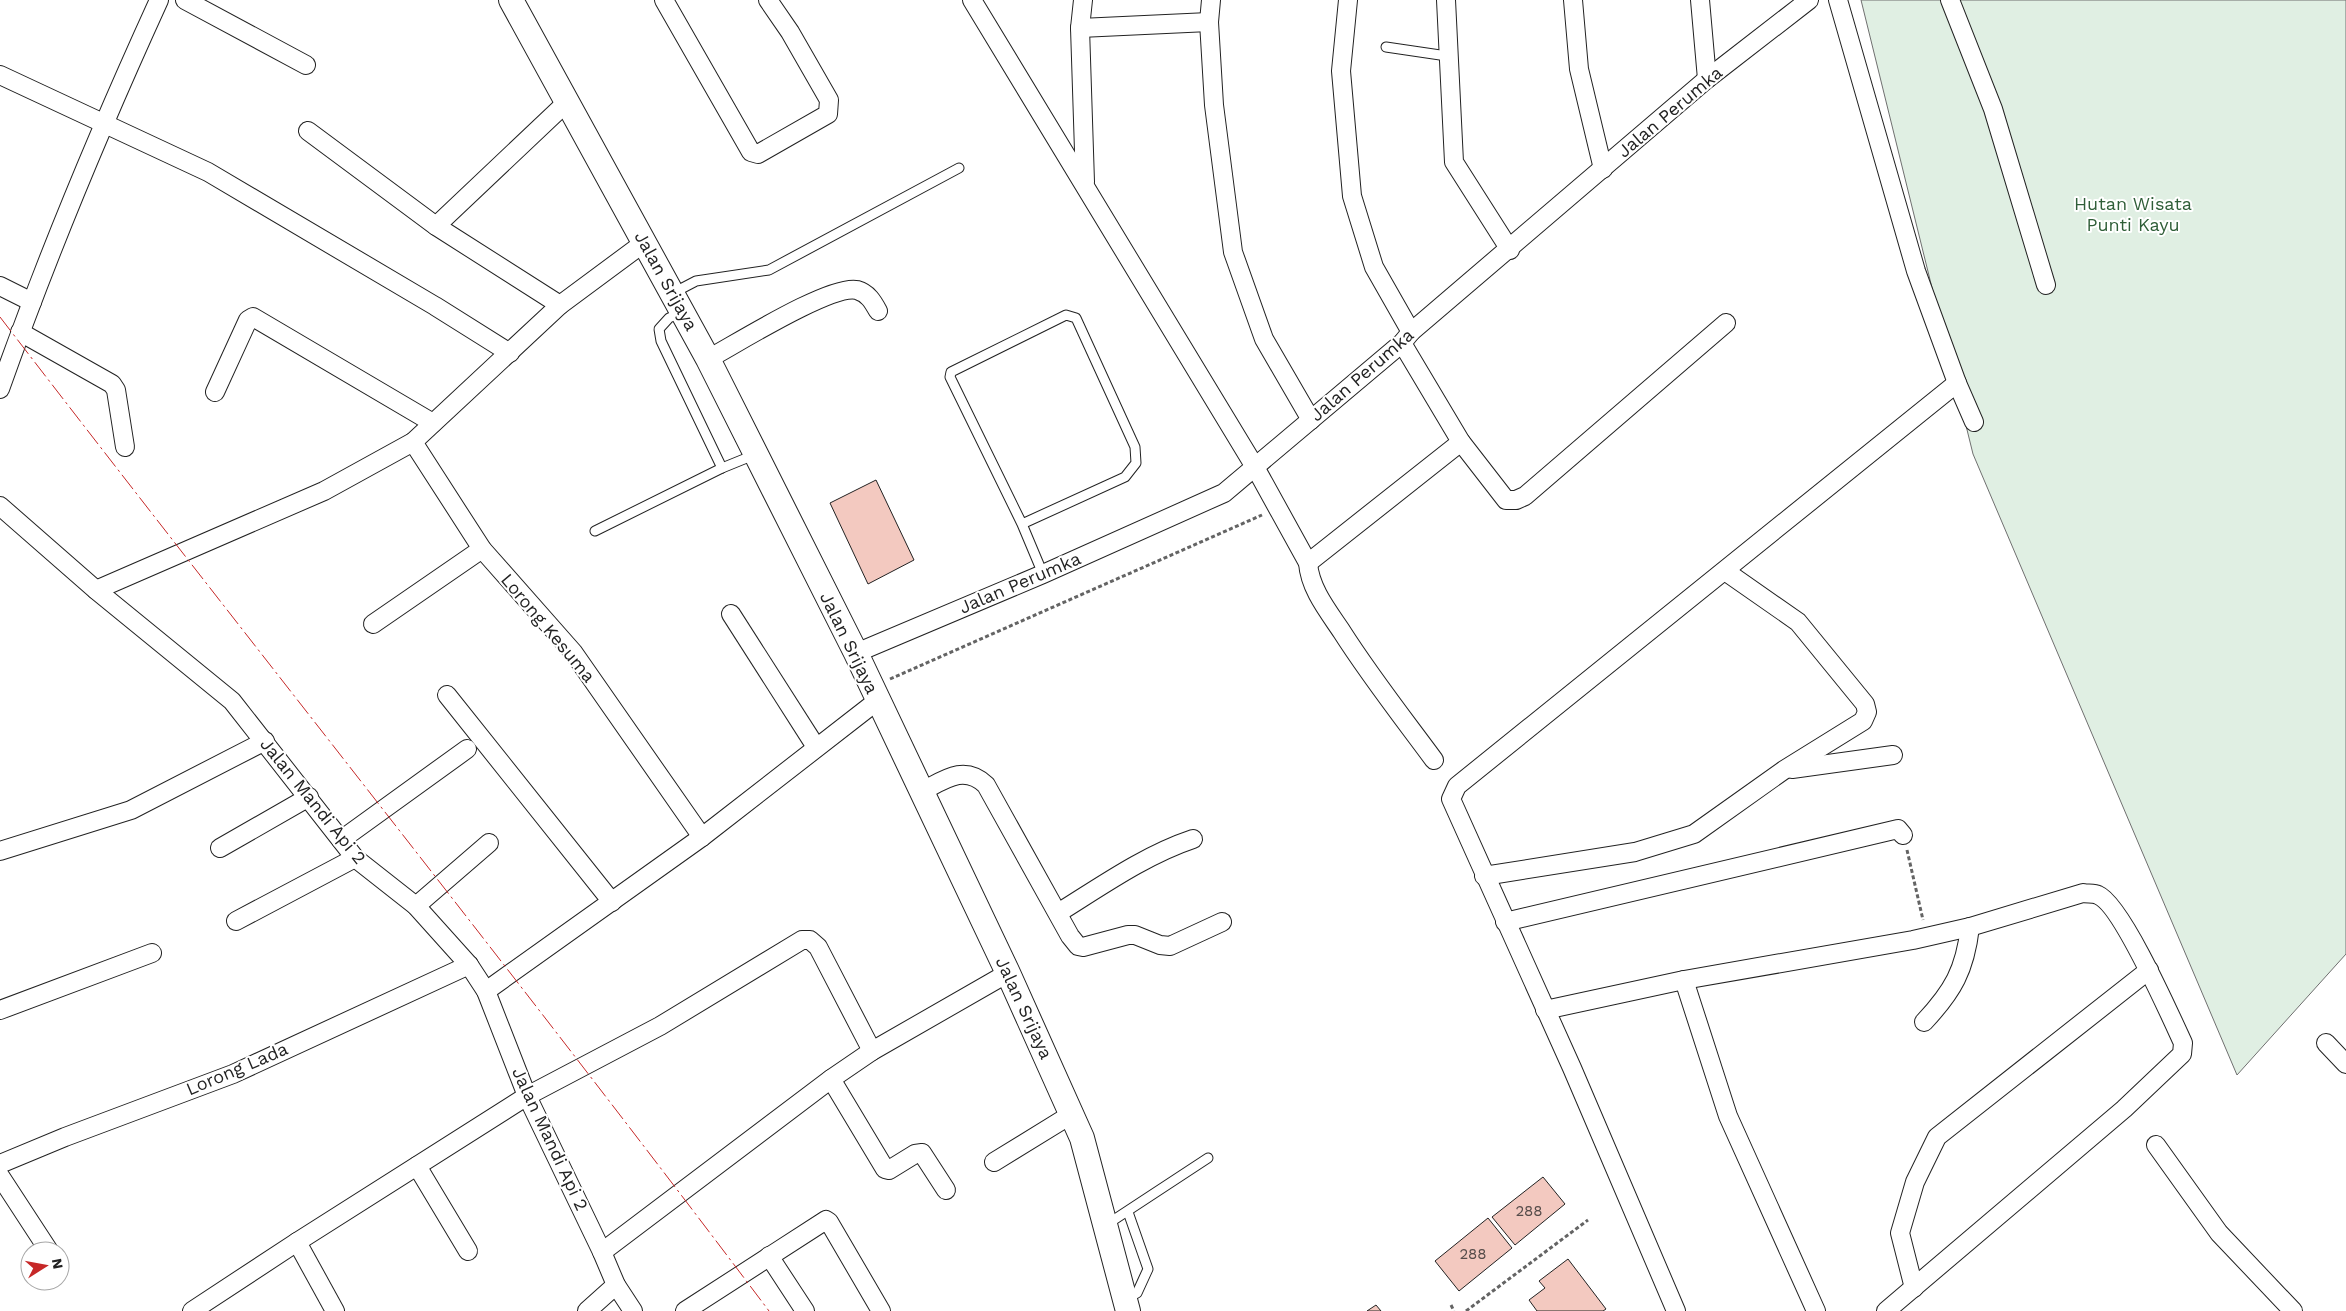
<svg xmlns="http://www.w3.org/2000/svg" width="2346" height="1311" font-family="'Work Sans',sans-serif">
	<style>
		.green { fill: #e0efe3; stroke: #6f6f6f }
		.building { fill: #f3c9c0; stroke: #222 }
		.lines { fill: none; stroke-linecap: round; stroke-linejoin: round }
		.lane-casing { stroke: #222; stroke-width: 11 }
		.street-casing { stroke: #222; stroke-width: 20 }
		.secondary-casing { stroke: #222; stroke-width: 26 }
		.path { stroke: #646464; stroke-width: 3; stroke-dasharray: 4 2.5; stroke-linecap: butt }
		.lane { stroke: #fff; stroke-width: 9 }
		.street { stroke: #fff; stroke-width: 18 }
		.secondary { stroke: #fff; stroke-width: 24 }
		.power { stroke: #c62828; stroke-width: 1; stroke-dasharray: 18 4 2.5 4; stroke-linecap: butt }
		.labels { text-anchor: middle; stroke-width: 4; stroke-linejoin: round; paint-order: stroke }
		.number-label { font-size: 15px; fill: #564c4a }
		.street-label { font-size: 18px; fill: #222; stroke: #fff }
		.park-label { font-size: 18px; fill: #2f5e38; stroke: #fff }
	</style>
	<rect width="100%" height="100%" fill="#fff"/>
	<polygon class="green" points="1861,0 2346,0 2346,954 2237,1075 1973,454"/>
	<g class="building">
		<polygon points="876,480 914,560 868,584 830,503"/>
		<polygon points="1543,1177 1565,1204 1515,1245 1492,1217"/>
		<polygon points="1488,1218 1512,1248 1459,1291 1435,1261"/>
		<polygon points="1568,1259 1606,1309 1603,1311 1537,1311 1529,1300 1545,1288 1539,1281"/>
		<polygon points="1376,1305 1381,1311 1367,1311"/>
	</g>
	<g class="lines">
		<g class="lane-casing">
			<g id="lane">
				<polyline points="1386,47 1447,56"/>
				<polyline points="673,293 696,281 769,270 959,168"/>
				<polyline points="682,312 669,318 659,329 661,341 722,468"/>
				<polyline points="1022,524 1125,477 1136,463 1135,447 1076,318 1066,315 951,372 950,377 1022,524 1043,574"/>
				<polyline points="595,531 722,468 754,455"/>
				<polyline points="1106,1225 1208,1158"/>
				<polyline points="1126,1299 1137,1293 1148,1269 1128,1212"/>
			</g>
		</g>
		<g class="street-casing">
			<g id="street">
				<polyline points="185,0 306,65"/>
				<polyline points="664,0 751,152 758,154 828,114 829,100 790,32 768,0"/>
				<path d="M972,0L1255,467L1308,563C1310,589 1328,611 1342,632C1370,676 1403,718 1434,760"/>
				<polyline points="1083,0 1080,28 1085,182"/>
				<polyline points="1211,0 1209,22 1214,105 1233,252 1264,339 1311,420"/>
				<polyline points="1348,0 1341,71 1352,196 1374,267 1411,332"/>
				<polyline points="1446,0 1454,162 1510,250"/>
				<polyline points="1573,0 1579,69 1603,169"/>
				<polyline points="1700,0 1707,79"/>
				<polyline points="1838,0 1916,271 1957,383"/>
				<polyline points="1950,0 1993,109 2046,285"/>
				<polyline points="1080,28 1209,22"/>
				<polyline points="0,75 208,172 435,306 510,353"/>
				<polyline points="436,226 567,102"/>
				<polyline points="0,286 32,302"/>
				<polyline points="560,305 645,242"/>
				<polyline points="20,332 112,384 116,390 125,447"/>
				<polyline points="1402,343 1461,442 1506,500 1516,500 1525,496 1726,323"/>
				<path d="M708,359C736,344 831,284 857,290C868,293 873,302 878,311"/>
				<path d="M0,389C47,256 101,127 159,0"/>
				<polyline points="215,392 248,320 253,317 433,423"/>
				<polyline points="413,442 482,549 573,652 702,837"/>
				<polyline points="0,506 96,590 232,701 355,858 416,906 469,965 486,991 527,1096 602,1252 616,1285 633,1311"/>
				<polyline points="1308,563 1461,442"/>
				<polyline points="96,590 324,491 413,442 560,305 436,226 308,131"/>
				<polyline points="731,614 816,747"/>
				<polyline points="373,624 482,549"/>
				<polyline points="856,653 1043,574 1224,493 1402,343 1411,332 1707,79 1809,0"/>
				<polyline points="447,695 612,902"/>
				<polyline points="1792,769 1893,755"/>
				<path d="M921,792C944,780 964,764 986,785L1070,936L1078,946L1083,947L1128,935H1135L1160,945L1170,946L1222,922"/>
				<polyline points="341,840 467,749"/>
				<polyline points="220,848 309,797"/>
				<polyline points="0,851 131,810 265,741"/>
				<polyline points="1484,876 1635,852 1694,834 1784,770 1863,721 1867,712 1865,704 1798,622 1725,571"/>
				<polyline points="416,906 489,843"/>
				<path d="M1058,913C1100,887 1145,855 1193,839"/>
				<polyline points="236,921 355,858"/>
				<polyline points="1505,922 1898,829 1903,835"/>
				<polyline points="1684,980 1728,1116 1816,1311"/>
				<polyline points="486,991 702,837 877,701"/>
				<polyline points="0,1010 152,953"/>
				<path d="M1545,1010L1684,980L1913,940L1970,927L2083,893C2087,894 2094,893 2098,895C2121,904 2171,1017 2183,1043L2182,1054L2124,1109L1886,1311"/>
				<path d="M1924,1022C1953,991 1965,970 1970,927"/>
				<polyline points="2326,1043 2346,1064"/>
				<polyline points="831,1079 885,1169 889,1170 915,1154 922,1153 946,1190"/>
				<polyline points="2156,1145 2219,1233 2293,1311"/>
				<polyline points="994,1162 1072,1114"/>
				<polyline points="0,1164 65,1137 233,1074 469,965"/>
				<polyline points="417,1166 468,1251"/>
				<polyline points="0,1176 49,1251"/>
				<polyline points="297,1242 335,1311"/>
				<polyline points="602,1252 831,1079 872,1051 1008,973"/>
				<polyline points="769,1256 805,1311"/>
				<polyline points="1914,1288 1900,1233 1915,1182 1937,1137 2149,970"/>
				<polyline points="192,1311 297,1242 527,1096 660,1026 802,940 810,940 818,947 872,1051"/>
				<polyline points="587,1311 616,1285"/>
				<polyline points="685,1311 826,1220 829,1222 881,1311"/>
				<polyline points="1676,1311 1572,1068 1451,799 1457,786 1957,383 1974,422"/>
			</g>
		</g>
		<g class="secondary-casing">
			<polyline id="secondary" points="511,0 708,359 856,653 1008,973 1082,1138 1128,1311"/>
		</g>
		<g class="path">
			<polyline points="890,679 1262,515"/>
			<polyline points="1907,850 1923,920"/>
			<polyline points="1451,1305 1454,1311"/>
			<polyline points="1466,1311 1588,1220"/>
		</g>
		<use href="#lane" class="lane"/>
		<use href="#street" class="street"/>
		<use href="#secondary" class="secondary"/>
		<path class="power" d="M0,317C255,649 517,976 769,1311"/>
	</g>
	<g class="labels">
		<g class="number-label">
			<text x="1529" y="1216">288</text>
			<text x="1473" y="1259">288</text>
		</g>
		<g class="street-label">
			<text transform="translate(1670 112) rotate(-40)" y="6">Jalan Perumka</text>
			<text transform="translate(666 281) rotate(61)" y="6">Jalan Srijaya</text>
			<text transform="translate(1362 375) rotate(-41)" y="6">Jalan Perumka</text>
			<text transform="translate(1020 583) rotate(-23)" y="6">Jalan Perumka</text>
			<text transform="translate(548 628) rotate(50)" y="6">Lorong Kesuma</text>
			<text transform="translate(849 643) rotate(64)" y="6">Jalan Srijaya</text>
			<text transform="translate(313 801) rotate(51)" y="6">Jalan Mandi Api 2</text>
			<text transform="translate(1024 1008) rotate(65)" y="6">Jalan Srijaya</text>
			<text transform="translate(237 1069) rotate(-23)" y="6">Lorong Lada</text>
			<text transform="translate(550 1139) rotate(65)" y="6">Jalan Mandi Api 2</text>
		</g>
		<g class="park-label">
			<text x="2133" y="210">Hutan Wisata<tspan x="2133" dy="21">Punti Kayu</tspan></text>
		</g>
	</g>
	<g transform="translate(45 1266) rotate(79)"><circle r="24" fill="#ffffff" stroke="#a7a7a7"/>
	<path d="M0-4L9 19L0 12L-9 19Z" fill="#c62828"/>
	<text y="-8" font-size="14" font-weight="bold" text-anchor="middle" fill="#222222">N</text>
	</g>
</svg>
